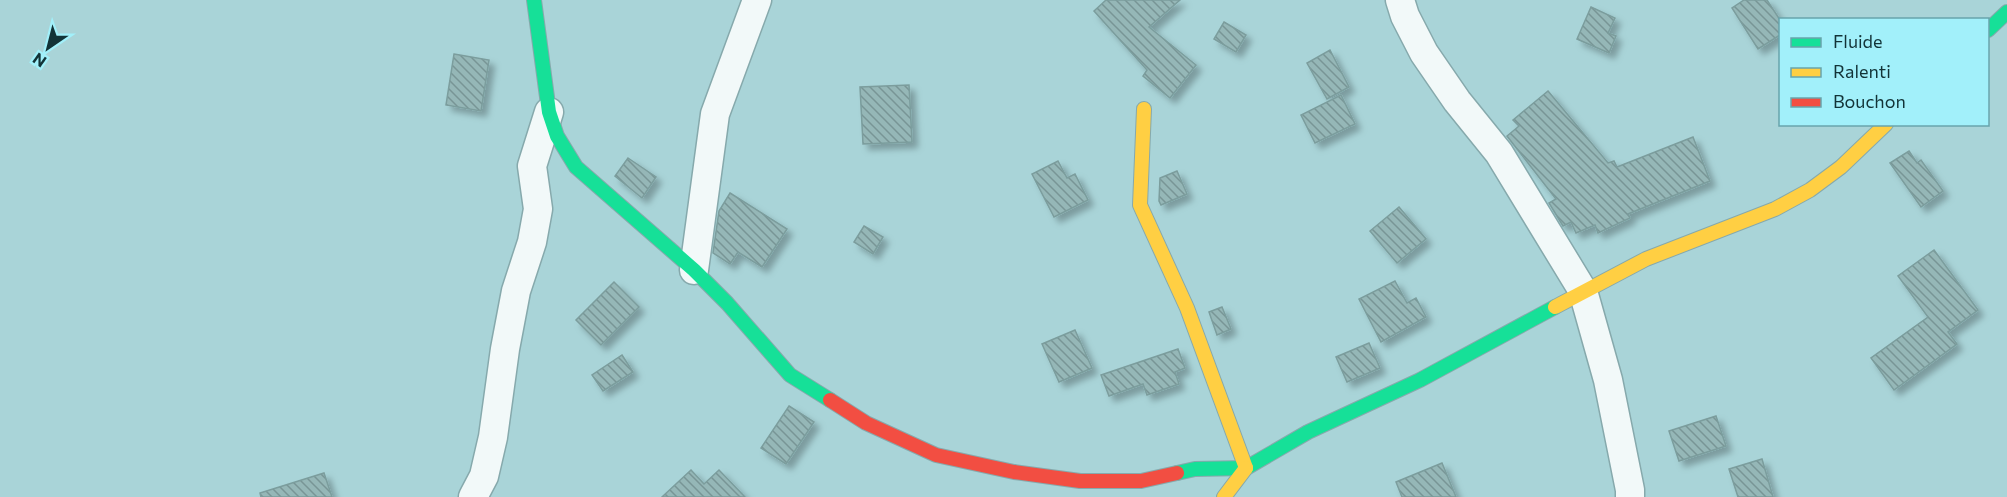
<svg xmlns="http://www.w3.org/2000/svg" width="2007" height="497" font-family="Commissioner,sans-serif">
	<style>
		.building { fill: url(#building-back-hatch); stroke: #7b9d9d; stroke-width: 1.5; filter: url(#shadow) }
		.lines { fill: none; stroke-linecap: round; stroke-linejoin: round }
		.street-casing { stroke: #86a9ac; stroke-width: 31 }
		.fast-casing { stroke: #86a9ac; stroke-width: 16 }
		.slow-casing { stroke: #86a9ac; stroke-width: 16 }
		.jam-casing { stroke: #86a9ac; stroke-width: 16 }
		.street { stroke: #f2f9f9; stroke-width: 28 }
		.fast { stroke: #16e098; stroke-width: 14 }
		.slow { stroke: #ffcf43; stroke-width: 14 }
		.jam { stroke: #f24e42; stroke-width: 14 }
	</style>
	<defs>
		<pattern id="building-back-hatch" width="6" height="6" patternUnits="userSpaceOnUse" patternTransform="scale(1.5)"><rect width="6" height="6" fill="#95b7b7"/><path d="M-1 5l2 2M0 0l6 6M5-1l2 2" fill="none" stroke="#789596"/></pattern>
		<filter id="shadow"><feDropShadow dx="5.5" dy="5.5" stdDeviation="3" flood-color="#0004"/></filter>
	</defs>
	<rect width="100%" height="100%" fill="#a9d4d8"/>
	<g class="building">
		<polygon points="1106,0 1180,0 1149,27 1196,65 1170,98 1143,76 1147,70 1094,11"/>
		<polygon points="1744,0 1767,0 1780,20 1780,35 1758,49 1732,8"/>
		<polygon points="1591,7 1615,18 1608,33 1616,36 1609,53 1577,39"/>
		<polygon points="1224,22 1246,35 1236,52 1214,39"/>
		<polygon points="1330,50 1349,87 1327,99 1307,63"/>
		<polygon points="454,54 489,60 481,111 446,105"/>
		<polygon points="909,85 912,142 863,144 860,87"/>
		<polygon points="1548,91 1608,163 1614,161 1617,167 1693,137 1710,181 1628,214 1630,218 1598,233 1595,225 1576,233 1571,222 1563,226 1549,203 1556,199 1507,136 1519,126 1513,120"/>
		<polygon points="1341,95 1355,124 1315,143 1301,115"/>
		<polygon points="1909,151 1917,163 1921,160 1943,191 1921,207 1890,163"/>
		<polygon points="628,158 656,177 642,198 615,176"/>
		<polygon points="1058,161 1067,178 1075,174 1088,200 1054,217 1032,174"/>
		<polygon points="1177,171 1187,194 1161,205 1159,201 1160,178"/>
		<polygon points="730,193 787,229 762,267 738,252 730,264 713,253 719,211"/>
		<polygon points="1399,207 1426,239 1397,263 1370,231"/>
		<polygon points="864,226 883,237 873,254 854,242"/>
		<polygon points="1934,250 1978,310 1948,332 1957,344 1894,390 1871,358 1928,317 1898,276"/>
		<polygon points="1395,281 1407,303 1416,298 1426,317 1381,342 1359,299"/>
		<polygon points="614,282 639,307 601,345 576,320"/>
		<polygon points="1222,307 1231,329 1217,335 1209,312"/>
		<polygon points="1075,330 1092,368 1059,382 1042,344"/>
		<polygon points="1369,343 1380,368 1347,382 1336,357"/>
		<polygon points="1178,349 1185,368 1175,372 1179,384 1147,395 1143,384 1109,396 1101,375"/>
		<polygon points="622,355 633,372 603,391 592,375"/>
		<polygon points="789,406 814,422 786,464 761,448"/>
		<polygon points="1716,416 1726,446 1679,461 1669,431"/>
		<polygon points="1762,459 1773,497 1738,497 1729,469"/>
		<polygon points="1442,463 1456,497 1402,497 1396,482"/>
		<polygon points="691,470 704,484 719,470 745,497 662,497"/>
		<polygon points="324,473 332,497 261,497 260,493"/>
	</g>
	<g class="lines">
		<g class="street-casing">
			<g id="street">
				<polyline points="1400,0 1405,16 1424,53 1457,101 1499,153 1583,291 1608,380 1630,490 1630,497"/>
				<polyline points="694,270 715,114 757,0"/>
				<polyline points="473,497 484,476 493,437 505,349 516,291 532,242 538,209 532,166 549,112"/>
			</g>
		</g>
		<g class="fast-casing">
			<g id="fast">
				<polyline points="534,0 549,112 557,136 576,167 694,270 727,303 790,375 830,400"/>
				<polyline points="1988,30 2007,12"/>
				<polyline points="1177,473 1195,469 1246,468 1308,432 1420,380 1555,307"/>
			</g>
		</g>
		<g class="slow-casing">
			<g id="slow">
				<polyline points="1144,109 1140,205 1187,308 1246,468"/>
				<polyline points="1555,307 1646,259 1775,209 1810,190 1841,167 1886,124"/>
				<polyline points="1224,497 1246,468"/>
			</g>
		</g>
		<g class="jam-casing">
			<polyline id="jam" points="830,400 866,423 936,455 1014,472 1080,481 1141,481 1177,473"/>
		</g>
		<use href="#street" class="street"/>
		<use href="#fast" class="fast"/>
		<use href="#slow" class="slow"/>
		<use href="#jam" class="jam"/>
	</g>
	<rect x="1779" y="18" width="210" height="108" fill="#a2f0fa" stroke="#68a4ac" stroke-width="1.5"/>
	<rect x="1791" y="38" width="30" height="9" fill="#16e098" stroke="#68a4ac" stroke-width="1.5"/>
	<text x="1833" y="48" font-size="18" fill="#123337">Fluide</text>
	<rect x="1791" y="68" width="30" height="9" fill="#ffcf43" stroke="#68a4ac" stroke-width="1.5"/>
	<text x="1833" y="78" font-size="18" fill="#123337">Ralenti</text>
	<rect x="1791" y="98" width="30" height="9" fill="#f24e42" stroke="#68a4ac" stroke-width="1.5"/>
	<text x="1833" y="108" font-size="18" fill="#123337">Bouchon</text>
	<g transform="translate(48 48) rotate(215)" stroke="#a2f0fa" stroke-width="4.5" paint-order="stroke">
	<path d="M0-4.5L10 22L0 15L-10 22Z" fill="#123337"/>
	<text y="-9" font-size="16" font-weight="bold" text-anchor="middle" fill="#123337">N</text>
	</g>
</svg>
